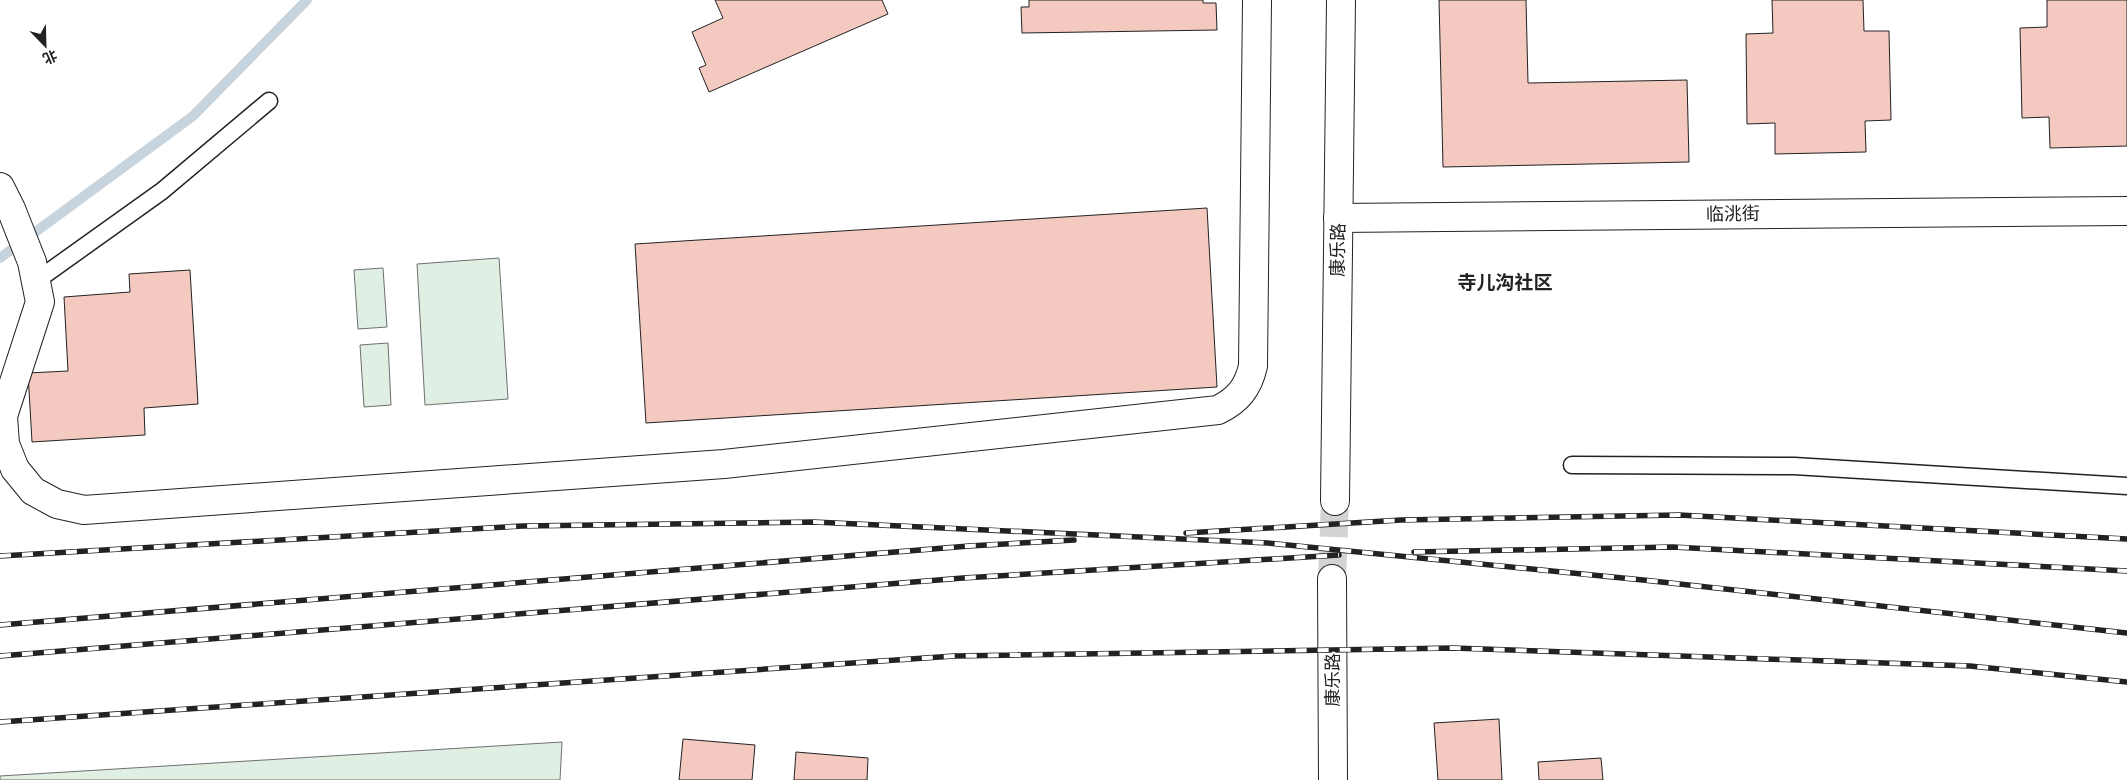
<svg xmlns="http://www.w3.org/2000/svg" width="2127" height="780" font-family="'Open Sans','Noto Sans SC',sans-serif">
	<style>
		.green { fill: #e0efe3; stroke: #6f6f6f }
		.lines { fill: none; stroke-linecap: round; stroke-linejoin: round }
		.stream { stroke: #c7d3dd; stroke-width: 10 }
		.building { fill: #f3c9c0; stroke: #222 }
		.secondary-tunnel { stroke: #d3d3d3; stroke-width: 28; stroke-dasharray: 28 14; stroke-linecap: butt }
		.lane-casing { stroke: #222; stroke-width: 19 }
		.street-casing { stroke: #222; stroke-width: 30 }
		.secondary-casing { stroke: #222; stroke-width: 30 }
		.lane { stroke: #fff; stroke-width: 16 }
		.street { stroke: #fff; stroke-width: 28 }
		.secondary { stroke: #fff; stroke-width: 28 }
		.rail-casing { stroke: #222; stroke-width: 5.5 }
		.rail { stroke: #fff; stroke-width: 4; stroke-dasharray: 11; stroke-linecap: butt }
		.labels { text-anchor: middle; stroke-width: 4; stroke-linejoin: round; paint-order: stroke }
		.street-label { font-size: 18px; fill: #222; stroke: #fff }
		.neighbourhood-label { font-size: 19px; font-weight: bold; fill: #222; stroke: #fff }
	</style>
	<rect width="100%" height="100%" fill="#fff"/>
	<g class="green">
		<polygon points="499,258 508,399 425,405 417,264"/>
		<polygon points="383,268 387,327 358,329 354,270"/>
		<polygon points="388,343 391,405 364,407 360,345"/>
		<polygon points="562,742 560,780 0,780 0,776"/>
	</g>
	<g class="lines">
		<polyline class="stream" points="0,258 193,116 307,0"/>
	</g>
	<g class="building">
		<polygon points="715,0 882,0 888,14 709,92 699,68 706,65 692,32 723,18"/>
		<polygon points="1029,0 1203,0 1203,3 1216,3 1217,30 1022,33 1021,7 1029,7"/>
		<polygon points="1439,0 1526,0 1528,83 1687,80 1689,162 1443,167"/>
		<polygon points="1772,0 1863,0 1864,31 1889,31 1891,120 1865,121 1866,152 1775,154 1775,123 1747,124 1746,34 1773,33"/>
		<polygon points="2047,0 2127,0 2127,146 2050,148 2049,117 2022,118 2020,28 2047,27"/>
		<polygon points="1207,208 1217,387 646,423 635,244"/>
		<polygon points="190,270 198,404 144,408 145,435 32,442 28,373 68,371 64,297 130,292 129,274"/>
		<polygon points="1499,719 1502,780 1438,780 1434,723"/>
		<polygon points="683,739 755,745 752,780 679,780"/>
		<polygon points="796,752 868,758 867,780 794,780"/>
		<polygon points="1601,758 1603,780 1539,780 1538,762"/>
	</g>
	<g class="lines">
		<polyline class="secondary-tunnel" points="1332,579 1335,501"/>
		<g class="lane-casing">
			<g id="lane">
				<polyline points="36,281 162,191 269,101"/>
				<polyline points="1572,465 1794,466 2127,486"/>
			</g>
		</g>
		<g class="street-casing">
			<path id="street" d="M0,187L11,209L32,262L40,302L3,416L5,444L15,469L33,491L57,504L84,510L724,464L1218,410C1238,400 1248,388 1253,366L1257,0"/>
		</g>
		<g class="secondary-casing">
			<g id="secondary">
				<polyline points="1338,218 2127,211"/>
				<polyline points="1335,501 1341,0"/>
				<polyline points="1332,579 1333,780"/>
			</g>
		</g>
		<use href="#lane" class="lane"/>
		<use href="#street" class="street"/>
		<use href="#secondary" class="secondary"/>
		<g class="rail-casing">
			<g id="rail">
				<polyline points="1186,533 1401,520 1679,515 2127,539"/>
				<polyline points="1414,552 1673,547 2127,571"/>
				<polyline points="0,556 523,526 814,522 1268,543 1643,580 2127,633"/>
				<polyline points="0,625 969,546 1074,540"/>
				<polyline points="0,656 963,578 1339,555"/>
				<polyline points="0,722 954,656 1453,648 1970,666 2127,682"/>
			</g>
		</g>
		<use href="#rail" class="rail"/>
	</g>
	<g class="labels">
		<g class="street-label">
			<text transform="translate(1733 214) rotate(-1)" y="6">临洮街</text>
			<text transform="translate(1338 250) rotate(-89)" y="6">康乐路</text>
			<text transform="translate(1333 680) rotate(-90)" y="6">康乐路</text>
		</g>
		<g class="neighbourhood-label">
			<text x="1505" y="289">寺儿沟社区</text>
		</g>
	</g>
	<g transform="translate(45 45) rotate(157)" stroke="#ffffff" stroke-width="4" paint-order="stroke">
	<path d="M0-4L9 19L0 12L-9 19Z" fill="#222222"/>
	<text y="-8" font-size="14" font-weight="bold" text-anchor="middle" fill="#222222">北</text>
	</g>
</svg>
